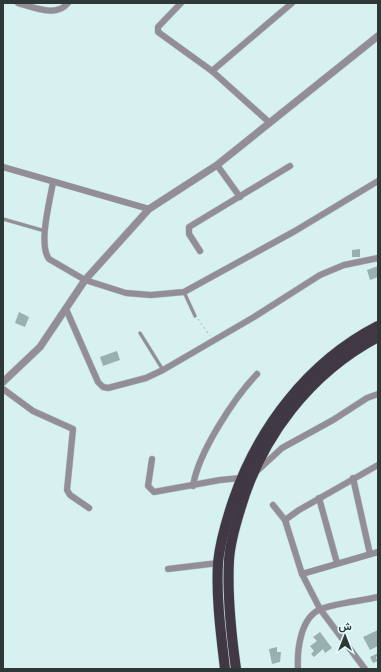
<svg xmlns="http://www.w3.org/2000/svg" width="381" height="672" font-family="Merriweather,Vazirmatn,serif">
	<style>
		.building { fill: #98b0af }
		.lines { fill: none; stroke-linecap: round; stroke-linejoin: round }
		.service-casing { stroke: #b5cccb; stroke-width: 4 }
		.minor-casing { stroke: #b5cccb; stroke-width: 7 }
		.tertiary-casing { stroke: #b5cccb; stroke-width: 8 }
		.trunk-casing { stroke: #b5cccb; stroke-width: 11 }
		.path { stroke: #9db2b1; stroke-width: 1; stroke-dasharray: 2 3; stroke-linecap: butt }
		.service { stroke: #938e96; stroke-width: 3 }
		.minor { stroke: #938e96; stroke-width: 6 }
		.tertiary { stroke: #938e96; stroke-width: 7 }
		.trunk { stroke: #413845; stroke-width: 10 }
	</style>
	<rect width="100%" height="100%" fill="#d7f1f0"/>
	<g class="building">
		<polygon points="360,249 360,257 352,257 352,250"/>
		<polygon points="378,266 378,277 370,280 367,270"/>
		<polygon points="19,312 29,317 25,327 15,323"/>
		<polygon points="117,351 120,360 103,366 100,357"/>
		<polygon points="378,630 378,646 370,650 363,637"/>
		<polygon points="320,632 332,648 325,653 323,649 314,657 311,654 314,651 310,646 317,641 313,637"/>
		<polygon points="277,647 277,652 281,652 280,662 272,664 269,649"/>
		<polygon points="378,653 376,658 378,661 373,663 370,657"/>
	</g>
	<g class="lines">
		<g class="service-casing">
			<g id="service">
				<polyline points="3,219 45,231"/>
				<polyline points="184,292 195,316"/>
				<polyline points="140,333 163,370"/>
			</g>
		</g>
		<g class="minor-casing">
			<g id="minor">
				<path d="M18,3C33,7 56,18 68,3"/>
				<polyline points="181,3 158,27 158,32 212,71 270,123"/>
				<polyline points="212,71 292,3"/>
				<polyline points="217,165 240,197"/>
				<polyline points="3,167 149,209"/>
				<path d="M53,182C50,201 38,244 49,259L85,280L126,293L151,295L184,292L295,231L378,181"/>
				<polyline points="200,251 189,234 189,227 290,166"/>
				<polyline points="66,309 98,382 103,387 108,388 146,378 163,370 254,317 320,275 344,265 378,258"/>
				<polyline points="3,389 33,411 73,429 67,490 70,495 89,508"/>
				<polyline points="152,459 148,486 154,492 220,480 241,478"/>
				<polyline points="257,471 282,448 333,420 367,398 378,394"/>
				<polyline points="353,478 370,554"/>
				<path d="M193,486C198,453 234,398 257,374"/>
				<polyline points="319,498 337,563"/>
				<polyline points="273,505 285,520 302,574 320,609 365,669"/>
				<polyline points="285,520 299,510 378,465"/>
				<polyline points="168,569 218,563"/>
				<polyline points="302,574 378,552"/>
				<path d="M298,669C297,651 300,617 321,609C336,603 361,601 378,597"/>
			</g>
		</g>
		<g class="tertiary-casing">
			<polyline id="tertiary" points="3,382 40,347 85,280 149,209 217,165 378,36"/>
		</g>
		<g class="trunk-casing">
			<g id="trunk">
				<path d="M225,669C221,634 216,598 218,563C220,542 226,522 233,501C258,428 308,362 378,326"/>
				<path d="M236,669C231,633 227,596 229,560C230,543 235,526 240,510C261,437 310,373 378,337"/>
			</g>
		</g>
		<polyline class="path" points="198,319 210,336"/>
		<use href="#service" class="service"/>
		<use href="#minor" class="minor"/>
		<use href="#tertiary" class="tertiary"/>
		<use href="#trunk" class="trunk"/>
	</g>
	<rect width="381" height="672" fill="none" stroke="#2d3837" stroke-width="8"/>
	<g transform="translate(345 636)" stroke="#e4fefd" stroke-width="3" paint-order="stroke">
	<path d="M0-3L7 15L0 10L-7 15Z" fill="#2d3837"/>
	<text y="-6" font-size="11" font-weight="bold" text-anchor="middle" fill="#2d3837">ش</text>
	</g>
</svg>
